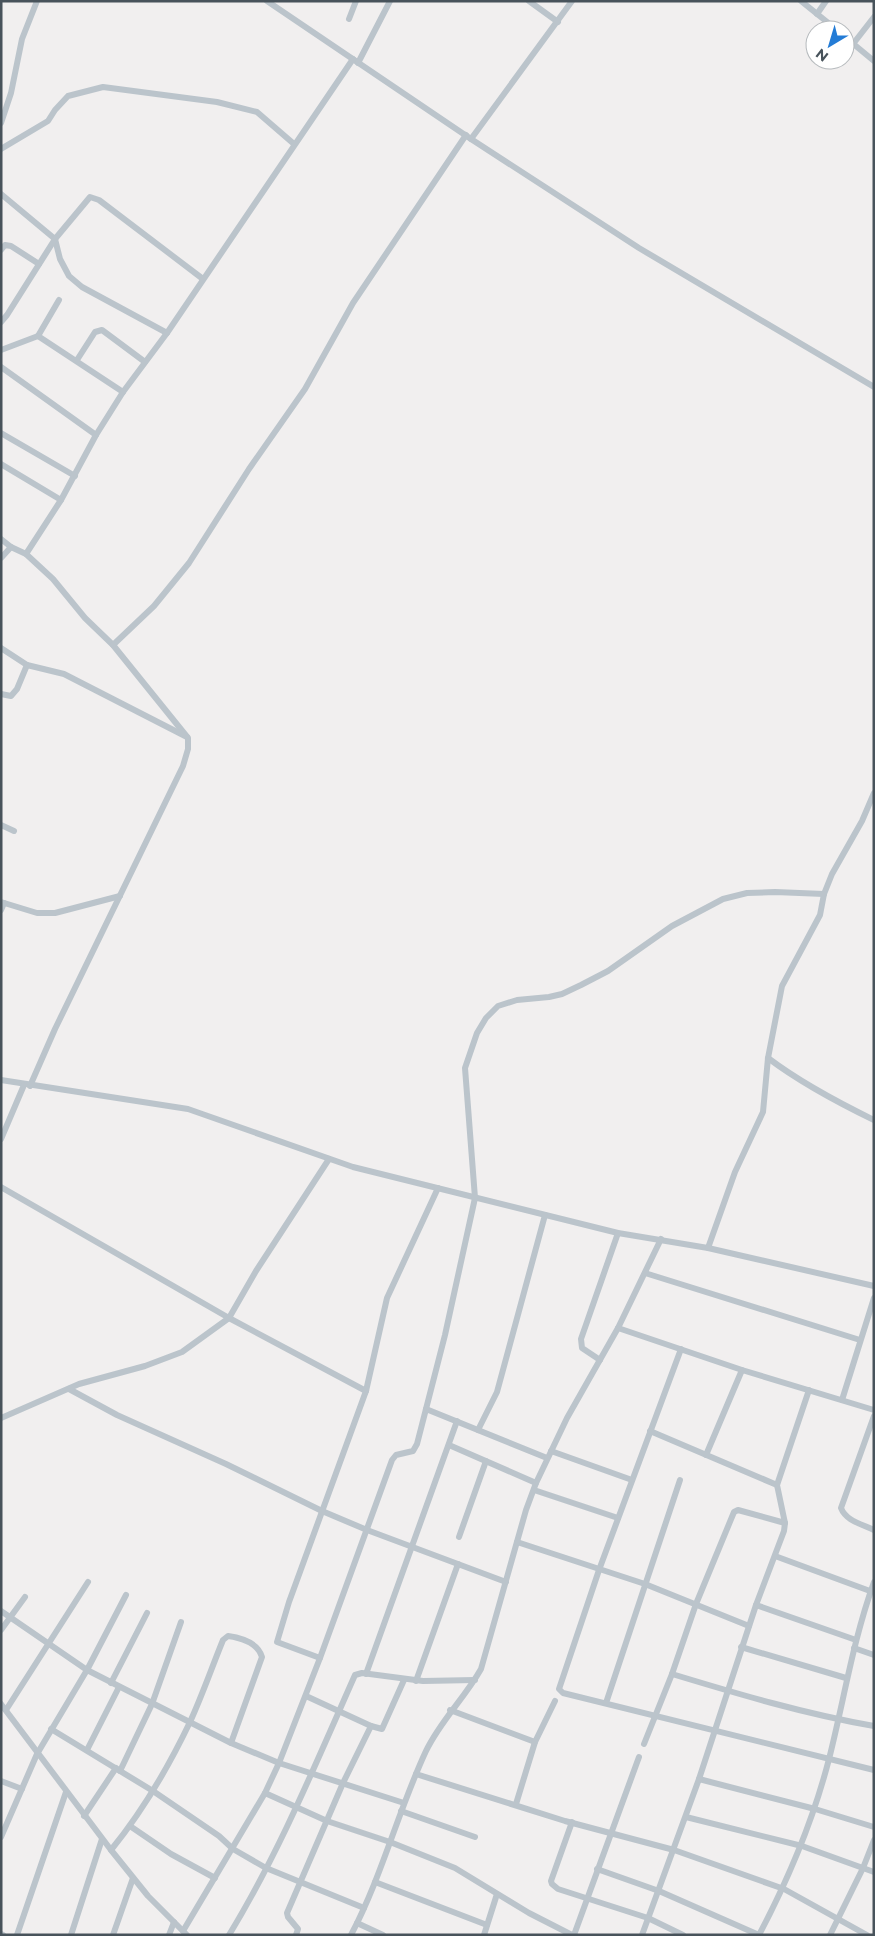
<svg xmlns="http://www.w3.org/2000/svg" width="875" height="1936" font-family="Montserrat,sans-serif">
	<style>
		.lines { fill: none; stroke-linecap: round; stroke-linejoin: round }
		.minor { stroke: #bbc4cb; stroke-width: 6 }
	</style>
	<rect width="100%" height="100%" fill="#f1efef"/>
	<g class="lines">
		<g class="minor">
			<polyline points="267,1 471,139 639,248 874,387"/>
			<polyline points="529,1 558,22"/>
			<polyline points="801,1 837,30"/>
			<polyline points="817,14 826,1"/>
			<polyline points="349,19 356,1"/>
			<polyline points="845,37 874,61"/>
			<polyline points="853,44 874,17"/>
			<polyline points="358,63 390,1"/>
			<polyline points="1,123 11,93 22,39 37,1"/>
			<polyline points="471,139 572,1"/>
			<polyline points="1,149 48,121 55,110 68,96 103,87 217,102 257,112 294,144"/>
			<polyline points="1,194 55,239 60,259 69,276 82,287 167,333"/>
			<polyline points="1,250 5,245 11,246 39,264"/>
			<polyline points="1,322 7,315 55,239 90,197 99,200 203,279"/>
			<polyline points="38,336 59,300"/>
			<polyline points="1,350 38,336 123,392"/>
			<polyline points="77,360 95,332 102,330 145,362"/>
			<polyline points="1,367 96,435"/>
			<polyline points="1,433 75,476"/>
			<polyline points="1,464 61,500"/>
			<polyline points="1,539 11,547 26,554 53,579 85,618 113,645 188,738 188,749 183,766 55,1029 30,1086"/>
			<polyline points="26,554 61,500 96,435 123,392 167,333 353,59"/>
			<polyline points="1,558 11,547"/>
			<polyline points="113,645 154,606 189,563 249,469 305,389 353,303 466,135"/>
			<polyline points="1,648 27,665"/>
			<polyline points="1,694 11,696 17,689 27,665 64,674 187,737"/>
			<polyline points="1,825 14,831"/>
			<polyline points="1,902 37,913 55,913 120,896"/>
			<polyline points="1,910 4,903"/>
			<path d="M768,1058C801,1083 837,1102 874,1120"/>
			<polyline points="1,1080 188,1109 353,1167 618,1233 708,1248 874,1286"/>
			<polyline points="1,1139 24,1085"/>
			<polyline points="1,1187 229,1318 366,1391"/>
			<polyline points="708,1248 735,1172 763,1112 768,1058 782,986 820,915 824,894 832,874 862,821 874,793"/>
			<polyline points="645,1273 860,1340"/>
			<polyline points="618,1328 742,1370 874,1410"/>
			<polyline points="681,1349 599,1570 559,1689 563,1693 874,1770"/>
			<polyline points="600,1360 582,1348 581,1339 618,1233"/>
			<polyline points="69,1389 117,1415 226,1464 322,1511 367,1530 506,1582"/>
			<polyline points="842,1400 874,1298"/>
			<polyline points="426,1409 547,1458"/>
			<path d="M874,1416L841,1508C846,1521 862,1524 874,1530"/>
			<polyline points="1,1418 79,1384 145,1366 182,1352 229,1318 256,1271 329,1159"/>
			<polyline points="478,1430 497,1392 545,1215"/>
			<polyline points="650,1431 777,1485"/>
			<polyline points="449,1445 536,1483"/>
			<polyline points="551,1451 632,1480"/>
			<polyline points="706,1455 742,1370"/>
			<polyline points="534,1490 618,1518"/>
			<polyline points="459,1537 486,1461"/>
			<polyline points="517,1542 645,1584 749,1626"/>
			<polyline points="775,1556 870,1591"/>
			<polyline points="756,1605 856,1640"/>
			<polyline points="1,1611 87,1670 231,1743 279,1763 404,1803"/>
			<polyline points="1,1630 25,1597"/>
			<polyline points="741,1647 846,1678"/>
			<polyline points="854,1648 874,1655"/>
			<polyline points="320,1658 277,1642 289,1602 366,1391 387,1298 438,1188"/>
			<polyline points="366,1674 457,1421"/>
			<path d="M672,1674C738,1694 805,1714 874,1726"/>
			<polyline points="416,1681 458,1564"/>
			<polyline points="111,1683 147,1613"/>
			<polyline points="306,1696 371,1726 382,1729 404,1680"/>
			<polyline points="606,1703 680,1480"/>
			<polyline points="1,1704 111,1850 148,1896 187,1935"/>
			<polyline points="6,1710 88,1582"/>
			<polyline points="450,1710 535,1742"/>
			<polyline points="51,1729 153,1791 219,1836 233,1849 266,1868 364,1908"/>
			<polyline points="644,1744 672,1674 696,1604 734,1512 738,1510 785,1523"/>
			<polyline points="87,1750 119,1687"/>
			<polyline points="120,1771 152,1704 181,1622"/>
			<polyline points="416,1774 565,1821 674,1850 784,1889 867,1935"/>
			<polyline points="699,1779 815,1809 874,1827"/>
			<polyline points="1,1781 22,1789"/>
			<polyline points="265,1793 327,1821 390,1842 455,1868 529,1913 572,1935"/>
			<polyline points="516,1804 535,1742 555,1701"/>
			<polyline points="401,1811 475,1837"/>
			<polyline points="84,1816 116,1768"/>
			<polyline points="686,1817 802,1846 874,1872"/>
			<polyline points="572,1822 551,1881 552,1884 558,1889 648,1918 683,1935"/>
			<polyline points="130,1826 171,1854 215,1878"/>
			<polyline points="1,1837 37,1754 87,1670 126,1595"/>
			<path d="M111,1850C142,1812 168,1768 190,1722C202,1696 212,1667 223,1640L228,1636C242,1638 258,1643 262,1657L231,1743"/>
			<polyline points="597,1869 659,1891 759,1935"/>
			<polyline points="375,1882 487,1925"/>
			<polyline points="357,1923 383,1935"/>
			<polyline points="183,1931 265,1793 279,1763 320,1658 392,1460 396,1455 413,1451 417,1444 445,1335 475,1198 465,1068 477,1033 486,1018 498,1006 517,1000 549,997 562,994 581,985 608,971 672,926 723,899 747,893 775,892 824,894"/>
			<polyline points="1,1934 3,1935"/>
			<polyline points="17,1935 66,1792"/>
			<polyline points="71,1935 102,1839"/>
			<polyline points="113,1935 133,1878"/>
			<polyline points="169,1935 174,1922"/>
			<path d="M229,1935C279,1853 316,1763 355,1675L362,1673L423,1681L475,1680"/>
			<polyline points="296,1935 298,1929 288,1917 287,1913 343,1783 371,1726"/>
			<path d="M351,1935C382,1876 398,1811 426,1751C441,1720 464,1699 481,1669L526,1510L536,1483L567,1418L618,1328L661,1239"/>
			<polyline points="484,1935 497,1894"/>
			<polyline points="574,1935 639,1757"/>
			<polyline points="642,1935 699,1779 756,1605 784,1531 785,1523 777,1485 809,1390"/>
			<path d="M759,1935C789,1878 813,1821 829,1759C844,1700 853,1640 874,1582"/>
			<polyline points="830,1935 863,1868 874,1840"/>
		</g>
	</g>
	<rect width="875" height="1936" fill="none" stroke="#48535b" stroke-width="5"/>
	<g transform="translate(830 45) rotate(218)"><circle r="24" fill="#ffffff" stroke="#b6babd"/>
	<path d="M0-4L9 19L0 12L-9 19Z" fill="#247cd6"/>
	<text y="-8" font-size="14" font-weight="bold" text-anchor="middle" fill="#48535b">N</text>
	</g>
</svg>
